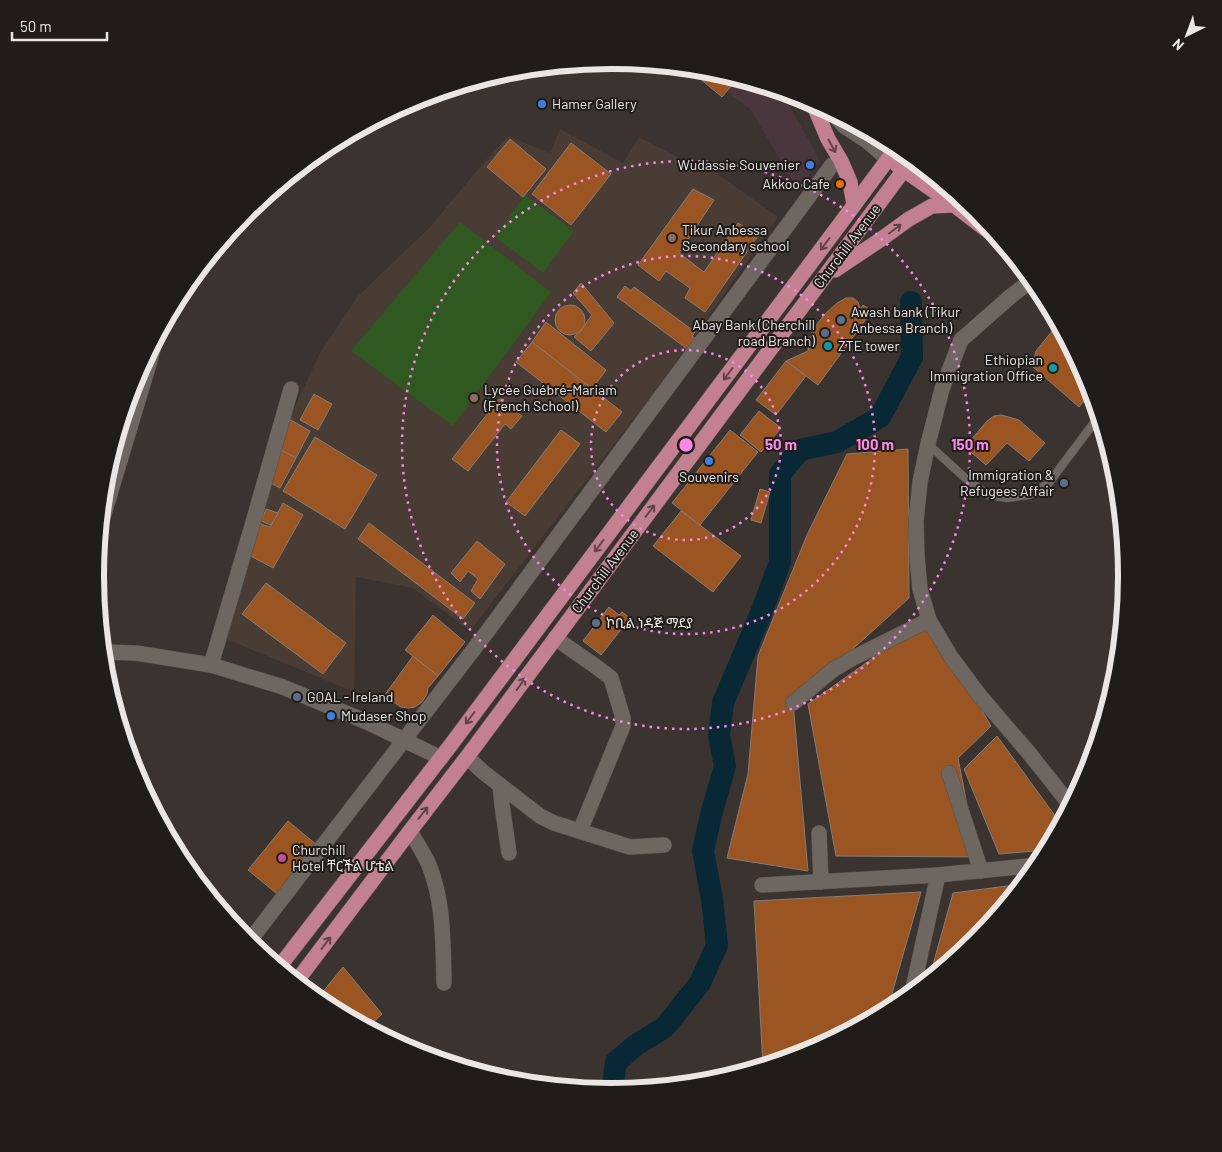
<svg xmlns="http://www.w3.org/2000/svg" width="1222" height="1152" font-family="Barlow,'Noto Sans Ethiopic',sans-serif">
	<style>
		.commercial { fill: #4a363d }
		.built { fill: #483c35 }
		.green { fill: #305922 }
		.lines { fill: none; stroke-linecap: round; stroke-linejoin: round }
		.river { stroke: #092836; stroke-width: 22 }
		.building { fill: #9a5522; stroke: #847d78 }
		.lane-casing { stroke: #56504c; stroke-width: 9 }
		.street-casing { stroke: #56504c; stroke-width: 16 }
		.secondary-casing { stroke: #56504c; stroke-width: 16 }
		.primary-casing { stroke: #56504c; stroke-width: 16 }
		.lane { stroke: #6d6661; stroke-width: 8 }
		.street { stroke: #6d6661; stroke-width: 15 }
		.secondary { stroke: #6d6661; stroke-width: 15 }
		.primary { stroke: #c28090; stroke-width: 15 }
		.oneway { stroke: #604449 }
		.ring { fill: none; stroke: #fb87e6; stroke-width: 2.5; stroke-dasharray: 2.5 5 }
		.shop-dot { fill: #3f7fe0; stroke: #1f1c1a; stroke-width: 2 }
		.food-dot { fill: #e8710a; stroke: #1f1c1a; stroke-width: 2 }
		.education-dot { fill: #8d6e63; stroke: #1f1c1a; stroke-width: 2 }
		.service-dot { fill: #5c6f8a; stroke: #1f1c1a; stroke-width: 2 }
		.culture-dot { fill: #0f9aa8; stroke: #1f1c1a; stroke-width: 2 }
		.hotel-dot { fill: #d1479c; stroke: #1f1c1a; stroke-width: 2 }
		.labels { text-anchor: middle; stroke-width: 4; stroke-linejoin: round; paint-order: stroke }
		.poi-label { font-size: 14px; fill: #ebe6e4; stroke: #1f1c1a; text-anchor: start }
		.street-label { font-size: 14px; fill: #ebe6e4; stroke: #1f1c1a }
		.rim { fill: none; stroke: #ebe6e4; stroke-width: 6 }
		.centre { fill: #fb87e6; stroke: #1f1c1a; stroke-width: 2.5 }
		.ring-label { font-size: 15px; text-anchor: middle; font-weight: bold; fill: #fb87e6; stroke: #1f1c1a; stroke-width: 4; stroke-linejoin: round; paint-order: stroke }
	</style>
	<rect width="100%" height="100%" fill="#3a332f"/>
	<polygon class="commercial" points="695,68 712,70 782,91 820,161 799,191 750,109"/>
	<polygon class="built" points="560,129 623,163 639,137 696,167 701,162 778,217 665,378 470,631 413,588 356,577 354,692 226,639 289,419 320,353 358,296 429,228 474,174 508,136 550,153"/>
	<g class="green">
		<polygon points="525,195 574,231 543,273 495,237"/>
		<polygon points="460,222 551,292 453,426 351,351"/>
	</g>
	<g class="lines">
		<polyline class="river" points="612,1092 616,1062 636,1045 665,1027 700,983 717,945 712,899 703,851 711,815 725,766 719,735 723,703 763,608 780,562 780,474 800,450 837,442 880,417 912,357 911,302"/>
	</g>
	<g class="building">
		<polygon points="686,67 712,70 738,78 722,97"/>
		<polygon points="510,139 546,169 523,197 487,167"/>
		<polygon points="571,143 611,174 571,225 532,194"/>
		<polygon points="693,189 714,200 679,253 704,272 738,223 758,236 705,312 685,298 690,288 666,271 659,281 638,265"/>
		<polygon points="581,283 614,323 591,351 574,337 581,331 586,323 592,315 573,293"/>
		<polygon points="625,286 631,291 634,287 695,332 692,336 698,340 690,351 617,297"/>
		<polygon points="846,298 853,298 858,302 860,309 863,305 872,311 818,385 786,361 808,351 809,340 813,329 825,314 837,303"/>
		<circle cx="570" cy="320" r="15"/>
		<polygon points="546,322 606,370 592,389 532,342"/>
		<polygon points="1060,326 1079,362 1071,370 1091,389 1092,392 1079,407 1032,366 1036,351 1053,330"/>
		<polygon points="532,342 622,412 606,432 516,362"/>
		<polygon points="786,361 806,376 776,415 756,400"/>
		<polygon points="314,394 332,404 318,430 300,420"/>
		<polygon points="499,399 522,416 511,429 505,424 468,471 452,459"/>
		<polygon points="759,411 781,428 761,452 740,435"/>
		<polygon points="1001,415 1019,420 1045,443 1029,461 1007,443 986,465 965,447 987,421 994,416"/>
		<polygon points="289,419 310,431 296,458 279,449"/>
		<polygon points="561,430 580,444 525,516 506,502"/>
		<polygon points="730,430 758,452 700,525 672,503"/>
		<polygon points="315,437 377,475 345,529 283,491"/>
		<polygon points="279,449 296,458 280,488 269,482"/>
		<polygon points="908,449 909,598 793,703 808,871 727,858 748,774 758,656 807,535 847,454"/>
		<polygon points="760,489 770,492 761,523 751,520"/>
		<polygon points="283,503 303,515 273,568 249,555 258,523 270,527"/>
		<polygon points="266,509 278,513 271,525 261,521"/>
		<polygon points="681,511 741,556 713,592 653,546"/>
		<polygon points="369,523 475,603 463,619 358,539"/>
		<polygon points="477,541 505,564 480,599 471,591 478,579 468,571 460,582 451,573"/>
		<polygon points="266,583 346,643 323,674 242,614"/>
		<polygon points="609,607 619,615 622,612 630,618 601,655 583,641"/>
		<polygon points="433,615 465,642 438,676 405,650"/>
		<polygon points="921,624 942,642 991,726 958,758 977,857 836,856 808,704"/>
		<polygon points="413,656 438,676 428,688 427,694 422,702 415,707 409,708 401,707 384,696"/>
		<polygon points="997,736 1061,824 1047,850 999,854 964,769"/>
		<polygon points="288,821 317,845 277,894 248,870"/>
		<polygon points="1023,884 976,941 929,979 953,893"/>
		<polygon points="921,892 887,1011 808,1053 763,1067 754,901"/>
		<polygon points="343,967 382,1014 367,1028 324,1005 317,999"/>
	</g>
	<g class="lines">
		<g class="lane-casing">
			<polyline id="lane" points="928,444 964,477 988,495 1007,498 1029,495 1048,484 1099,416"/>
		</g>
		<g class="street-casing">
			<g id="street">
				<polyline points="1032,280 1011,296 961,340 942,389 928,444 920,482 916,521 917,556 920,589 929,620 951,657 980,696 1029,753 1071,806"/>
				<polyline points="100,527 149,364 156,338"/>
				<polyline points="555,638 598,668 611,678 623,718 623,726 580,831"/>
				<polyline points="211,665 254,519 291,389"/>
				<polyline points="793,703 834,669 855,657 929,620"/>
				<polyline points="467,757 483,772 540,816 554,823 630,847 664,845"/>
				<polyline points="949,773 981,871"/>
				<polyline points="500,785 502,805 509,853"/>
				<path d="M410,831C416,842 424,853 429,865C444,902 443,944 444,983"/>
				<polyline points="819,833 821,882"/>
				<polyline points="762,885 938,875 1038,865"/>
				<polyline points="248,943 487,632 832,165"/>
				<polyline points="912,993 938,875"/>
			</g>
		</g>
		<g class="secondary-casing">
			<g id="secondary">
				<polyline points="831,111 844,126 867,141 888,159"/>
				<polyline points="103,652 136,653 211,665 283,687 367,722 441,758"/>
			</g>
		</g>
		<g class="primary-casing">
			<g id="primary">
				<polyline points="812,101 828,139 841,161 850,182 854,205"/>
				<polyline points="897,165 954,205 1001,241"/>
				<polyline points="835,270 880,240 909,219 932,206 954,205"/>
				<polyline points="279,967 450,746 840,224 897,147"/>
				<polyline points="296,982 410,831 467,757 912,159"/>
			</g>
		</g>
		<use href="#lane" class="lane"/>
		<use href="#street" class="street"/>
		<use href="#secondary" class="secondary"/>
		<use href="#primary" class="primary"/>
	</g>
	<defs><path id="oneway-shaft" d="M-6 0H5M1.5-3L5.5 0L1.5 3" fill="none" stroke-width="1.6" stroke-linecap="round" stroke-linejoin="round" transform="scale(1.25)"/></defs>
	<g class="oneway">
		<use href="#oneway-shaft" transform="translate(832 146) rotate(61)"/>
		<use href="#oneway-shaft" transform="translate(895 229) rotate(-37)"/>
		<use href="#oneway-shaft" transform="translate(825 244) rotate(127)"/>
		<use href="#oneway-shaft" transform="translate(728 374) rotate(127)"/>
		<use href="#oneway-shaft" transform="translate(650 511) rotate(-53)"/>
		<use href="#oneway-shaft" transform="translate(599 546) rotate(127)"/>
		<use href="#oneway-shaft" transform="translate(521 684) rotate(-54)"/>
		<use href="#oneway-shaft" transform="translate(470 718) rotate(127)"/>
		<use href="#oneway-shaft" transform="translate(423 813) rotate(-52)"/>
		<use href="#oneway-shaft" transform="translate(326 943) rotate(-53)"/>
	</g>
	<g class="ring">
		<circle cx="686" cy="445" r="95"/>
		<circle cx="686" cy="445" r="189"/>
		<circle cx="686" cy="445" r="284"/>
	</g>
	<g class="shop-dot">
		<circle cx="542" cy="104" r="5"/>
		<circle cx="810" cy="165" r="5"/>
		<circle cx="709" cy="461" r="5"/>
		<circle cx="331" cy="716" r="5"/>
	</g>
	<circle class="food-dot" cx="840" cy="184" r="5"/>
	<g class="education-dot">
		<circle cx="672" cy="238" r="5"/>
		<circle cx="474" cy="398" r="5"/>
	</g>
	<g class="service-dot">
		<circle cx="841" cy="320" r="5"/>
		<circle cx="825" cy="333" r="5"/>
		<circle cx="1064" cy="483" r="5"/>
		<circle cx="596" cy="623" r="5"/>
		<circle cx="297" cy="697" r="5"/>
	</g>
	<g class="culture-dot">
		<circle cx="828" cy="346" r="5"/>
		<circle cx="1053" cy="368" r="5"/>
	</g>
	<circle class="hotel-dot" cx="282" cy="858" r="5"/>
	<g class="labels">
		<g class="poi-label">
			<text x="552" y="109">Hamer Gallery</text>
			<text x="800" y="170" text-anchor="end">Wudassie Souvenier</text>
			<text x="830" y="189" text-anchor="end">Akkoo Cafe</text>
			<text x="682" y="235">Tikur Anbessa<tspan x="682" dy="16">Secondary school</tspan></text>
			<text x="851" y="317">Awash bank (Tikur<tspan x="851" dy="16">Anbessa Branch)</tspan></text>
			<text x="815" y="330" text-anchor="end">Abay Bank (Cherchill<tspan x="815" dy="16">road Branch)</tspan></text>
			<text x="838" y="351">ZTE tower</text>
			<text x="1043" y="365" text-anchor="end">Ethiopian<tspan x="1043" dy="16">Immigration Office</tspan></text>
			<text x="484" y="395">Lycée Guébré-Mariam<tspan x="484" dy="16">(French School)</tspan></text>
			<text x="1054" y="480" text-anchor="end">Immigration &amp;<tspan x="1054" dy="16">Refugees Affair</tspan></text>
			<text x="709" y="482" text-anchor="middle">Souvenirs</text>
			<text x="606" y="628">ኮቢል ነዳጅ ማደያ</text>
			<text x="307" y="702">GOAL - Ireland</text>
			<text x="341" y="721">Mudaser Shop</text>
			<text x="292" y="855">Churchill<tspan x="292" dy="16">Hotel ቸርችል ሆቴል</tspan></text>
		</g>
		<g class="street-label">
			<text transform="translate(847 246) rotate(-53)" y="5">Churchill Avenue</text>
			<text transform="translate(605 571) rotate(-53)" y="5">Churchill Avenue</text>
		</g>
	</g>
	<path d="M0 0H1222V1152H0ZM104 576a507 507 0 1 1 1014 0a507 507 0 1 1-1014 0Z" fill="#1f1c1a" fill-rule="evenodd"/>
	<path class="rim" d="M104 576a507 507 0 1 1 1014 0a507 507 0 1 1-1014 0Z"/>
	<circle cx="686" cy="445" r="8" class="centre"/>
	<g class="ring-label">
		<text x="781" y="450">50 m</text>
		<text x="875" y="450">100 m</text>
		<text x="970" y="450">150 m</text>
	</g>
	<g transform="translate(1187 35) rotate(222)" stroke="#1f1c1a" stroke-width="4" paint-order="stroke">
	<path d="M0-4L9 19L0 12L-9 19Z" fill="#ebe6e4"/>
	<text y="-8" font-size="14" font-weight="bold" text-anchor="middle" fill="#ebe6e4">N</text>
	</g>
	<path d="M12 32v8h95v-8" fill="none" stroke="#ebe6e4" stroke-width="2.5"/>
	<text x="20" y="32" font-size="15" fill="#ebe6e4" stroke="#1f1c1a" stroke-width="4" paint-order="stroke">50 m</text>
</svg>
